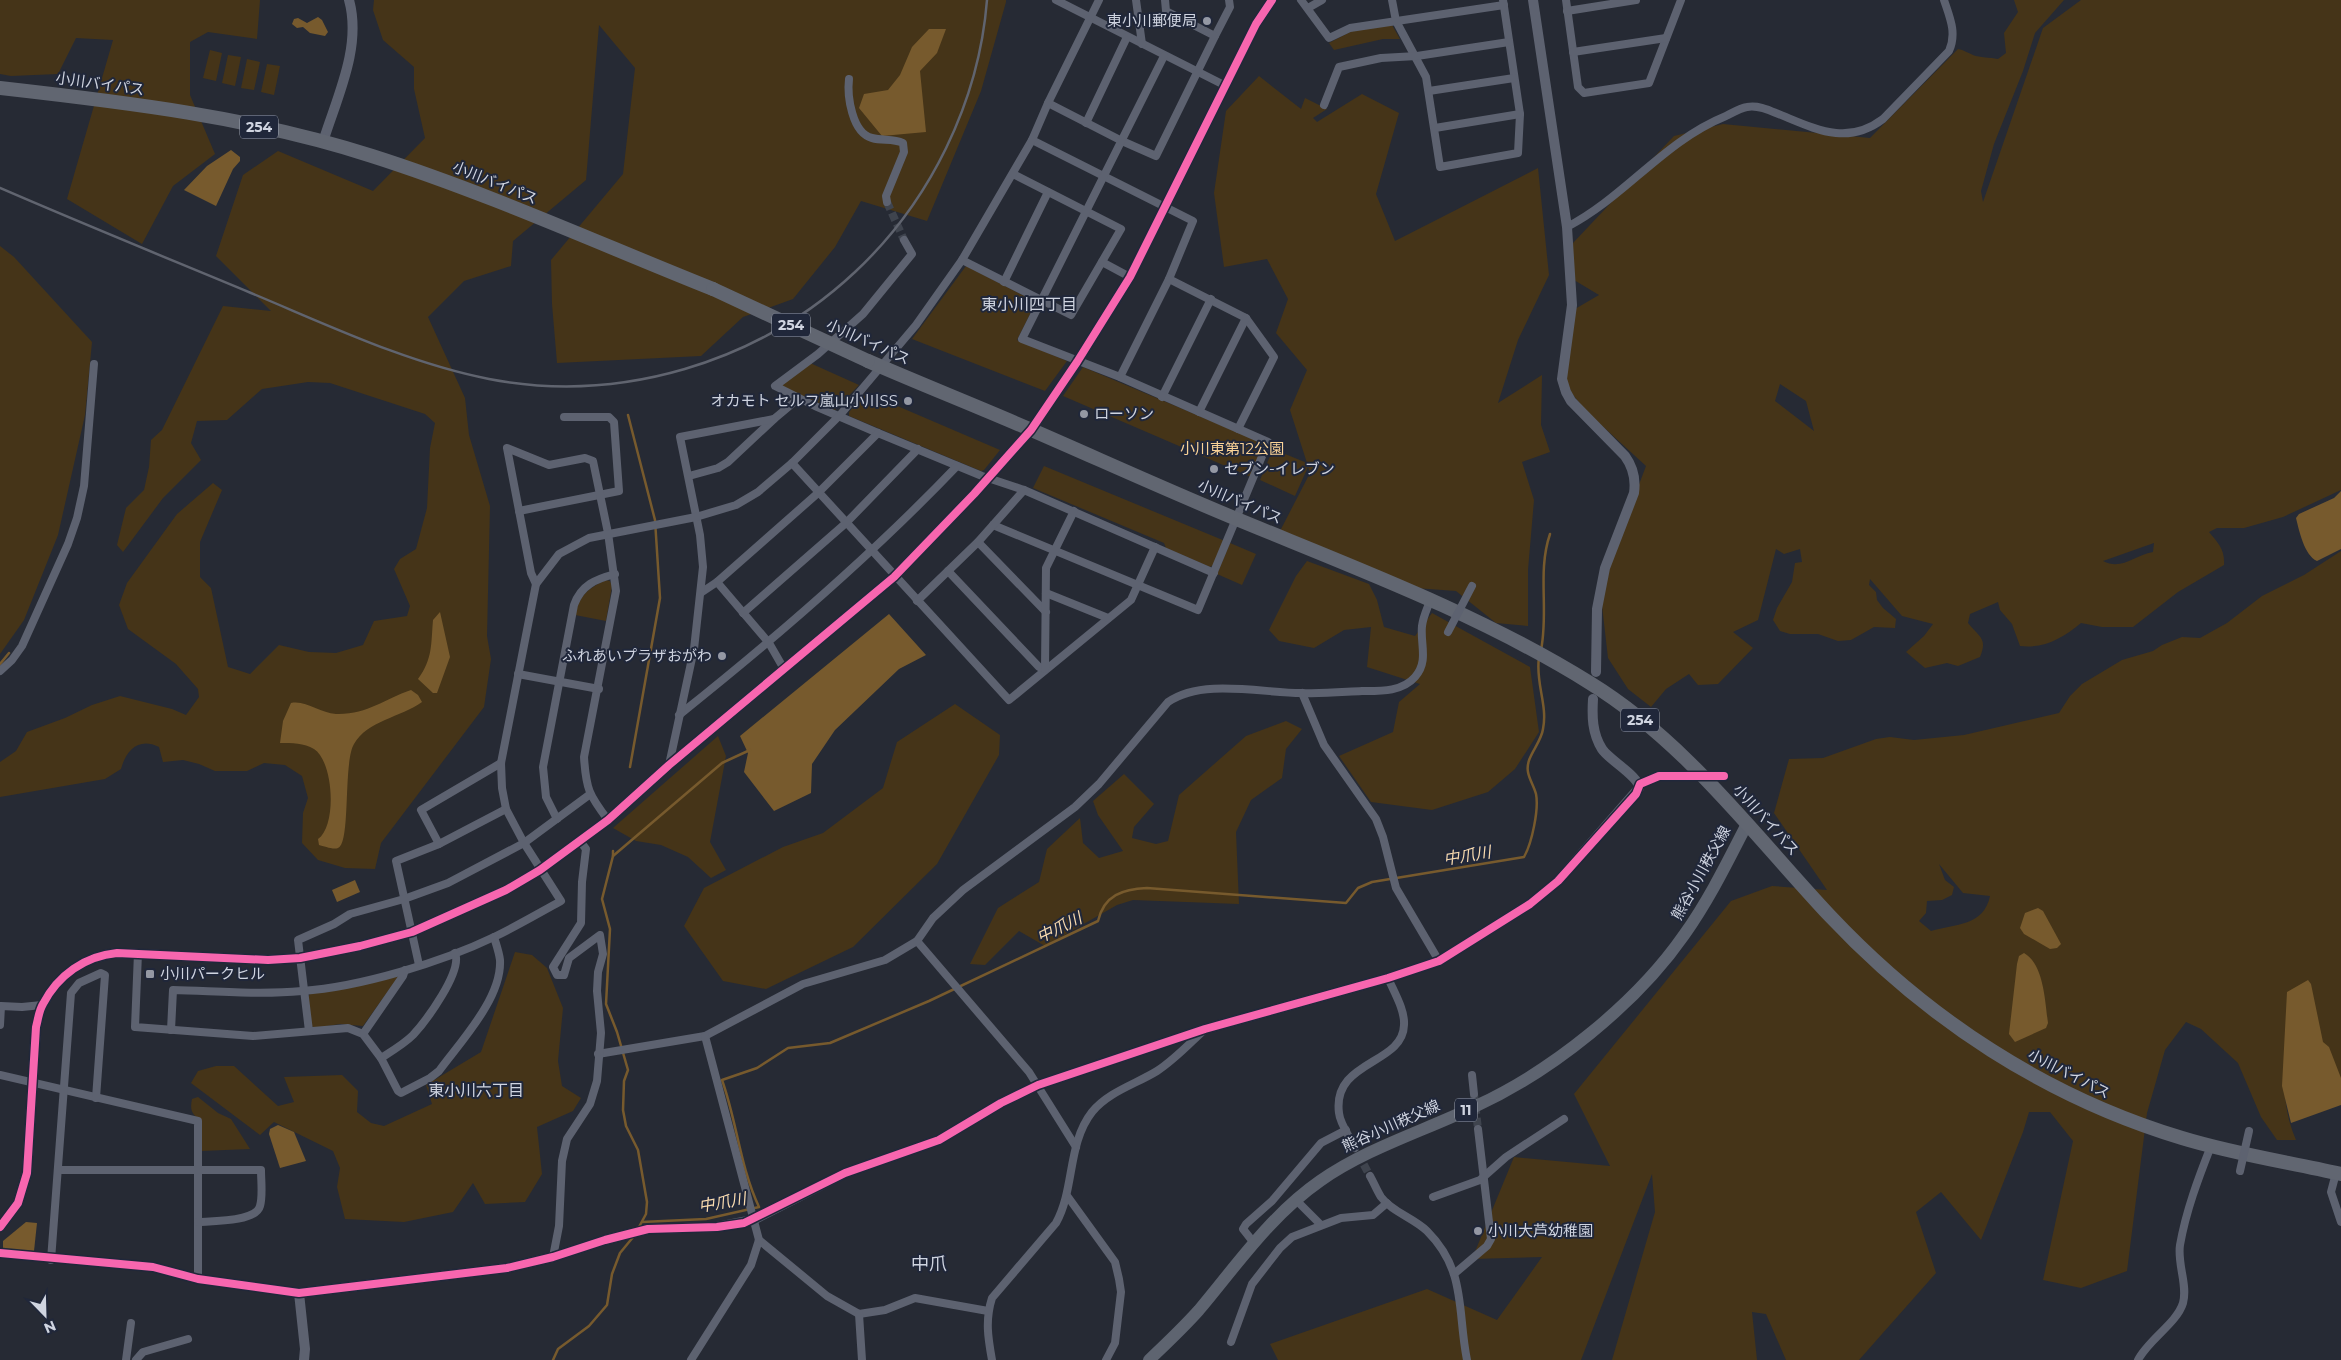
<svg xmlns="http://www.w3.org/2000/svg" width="2341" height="1360" font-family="Montserrat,'Noto Sans JP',sans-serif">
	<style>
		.green { fill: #453418; fill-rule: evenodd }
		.water { fill: #775a2d }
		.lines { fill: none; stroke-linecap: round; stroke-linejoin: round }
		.stream { stroke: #775a2d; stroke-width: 2.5 }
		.minor-tunnel { stroke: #3f444e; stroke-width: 8; stroke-dasharray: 8 4; stroke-linecap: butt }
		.minor { stroke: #5d6270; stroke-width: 8 }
		.tertiary { stroke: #5d6270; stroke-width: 10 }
		.primary { stroke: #5e6470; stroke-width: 12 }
		.trunk { stroke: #616671; stroke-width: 14 }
		.rail { stroke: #60646f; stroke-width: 2.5 }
		.minor-bridge { stroke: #5d6270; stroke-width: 8 }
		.trunk-bridge { stroke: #616671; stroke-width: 14 }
		.cycleway-casing { stroke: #20273a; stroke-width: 11 }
		.cycleway { stroke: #f766af; stroke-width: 8 }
		.poi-dot { fill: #9498a4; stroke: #20273a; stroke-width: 2 }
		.labels { text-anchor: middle; stroke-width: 4; stroke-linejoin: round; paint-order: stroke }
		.shield { fill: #20273a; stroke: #9aa0ae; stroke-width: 1 }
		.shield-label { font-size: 14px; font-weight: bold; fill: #cfd4e0 }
		.poi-label { font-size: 15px; fill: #cfd4e0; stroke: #20273a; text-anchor: start }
		.street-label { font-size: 15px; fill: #cfd4e0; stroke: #20273a }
		.park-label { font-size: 15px; fill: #fad397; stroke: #20273a }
		.neighbourhood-label { font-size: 16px; fill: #cfd4e0; stroke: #20273a }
		.water-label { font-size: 16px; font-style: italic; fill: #f9dbaf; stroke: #20273a }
		.quarter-label { font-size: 18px; fill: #cfd4e0; stroke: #20273a }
	</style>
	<rect width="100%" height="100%" fill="#262a34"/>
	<g class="green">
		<polygon points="0,0 260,0 257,39 208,32 190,42 190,95 215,154 173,186 142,244 67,199 113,40 76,38 58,74 11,76 0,74"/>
		<path d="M374,0H1006V2L981,91L927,221L861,201L835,247L793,299L743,317L701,356L557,363L552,304L551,260L623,174L635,68L599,25L586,180L513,241L511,266L464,281L428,317L465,398L469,435L490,506L487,636L491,659L484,707L381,843L375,869L345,868L318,860L302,843L303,813L308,798L302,776L285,765L264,763L247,771H215L199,764L183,760L163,762L159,747C139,737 126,750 121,769L105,779L0,797V762L16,751L27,732L65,718L92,705L120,696L172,709L186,715L199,697L198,689L176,664L128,629L119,605L127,583L177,514L213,483L222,490L200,542V577L211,588L228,667L250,674L279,645L309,652L336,653L363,645L374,621L407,616L410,606L394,569L400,559L416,549L427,508L430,448L435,423L425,414L330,383L308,382L262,389L227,420L197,421L191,443L201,460L163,498L123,552L117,545L126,508L144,490L149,467L151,440L162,430L223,306L271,311L216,256L243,175L278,151L373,191L425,138L414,89V67L383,40L373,10Z"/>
		<path d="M2014,0H2064L2035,33L2023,71L1994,144L1981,191L1983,202L2043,28L2081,0H2341V490L2283,517L2244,528H2217L2209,532C2218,543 2225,549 2224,565L2178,592L2133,627H2102L2081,623C2063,638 2044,649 2020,646L2012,624L2000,610L1998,602L1970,614L1968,623C1979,637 1988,638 1980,657L1958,666L1947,663L1925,668L1906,652L1924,636L1933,624L1902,616L1870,579L1869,585L1876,592L1877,600L1883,608L1896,619L1895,628L1874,627L1851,640L1838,641L1818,634H1790L1780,631L1773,620L1777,608L1792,582L1795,563L1802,562L1800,549L1784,554L1776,549L1758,620L1733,632L1753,648L1718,684L1698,685L1689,674L1666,689L1651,707L1628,689L1608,658L1600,588L1646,466L1586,411L1565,385L1575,309L1599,295L1569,277L1573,243L1674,136L1723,124L1870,138L1958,49C1964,50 1968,53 1973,55C1980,58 1990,57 1998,59L2006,53L2004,33L2018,12ZM1780,384L1806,401L1814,431L1775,401ZM2154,543L2153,552C2134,555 2122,571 2103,561Z"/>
		<polygon points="1392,25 1400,39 1383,39 1334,50 1329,43 1352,31"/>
		<polygon points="210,50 222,53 216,81 203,78"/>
		<polygon points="228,55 241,57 235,86 222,83"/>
		<polygon points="247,59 260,62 254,90 241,88"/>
		<polygon points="267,64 280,66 274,95 261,92"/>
		<polygon points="1259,76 1301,109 1305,98 1327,109 1313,118 1317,122 1362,94 1399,113 1376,194 1395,241 1538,168 1549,275 1518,340 1498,403 1542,375 1541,425 1550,452 1522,462 1534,500 1528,570 1528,626 1496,623 1456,591 1415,588 1280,531 1310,473 1308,467 1295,496 1260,480 1273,449 1307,463 1290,410 1307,370 1276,333 1288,299 1267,259 1224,267 1214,193 1226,111"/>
		<polygon points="0,246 14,257 92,342 85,415 58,535 24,620 0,654"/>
		<polygon points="966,266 1036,302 1017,340 1067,361 1045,391 912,339"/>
		<polygon points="810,363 859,385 835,410 782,387 781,385"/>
		<polygon points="1083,367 1261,442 1263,446 1251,477 1063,396"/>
		<polygon points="867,393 1000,450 984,470 981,471 849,416 849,412"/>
		<polygon points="1044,466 1225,541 1215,564 1210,567 1166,548 1164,543 1033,488"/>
		<polygon points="1230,543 1256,554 1242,585 1217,574"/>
		<path d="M2341,551V1092L2290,1023C2286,1066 2278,1098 2296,1140H2277L2261,1117L2238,1063L2201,1029L2186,1022L2165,1050L2147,1113L2127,1271L2081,1288L2043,1280L2073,1141L2050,1112H2029L2023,1132L1981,1240L1941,1192L1916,1212L1936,1273L1859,1360H1786L1766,1314L1752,1312L1757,1360H1612L1655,1212L1652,1174L1581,1360H1278L1270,1344L1427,1289L1497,1320L1542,1257L1472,1259L1514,1157L1610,1166L1574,1094L1731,901L1772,886L1827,890L1774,813L1789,759L1823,758L1876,739L1890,737L1914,740L1964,735L2059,713L2070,696L2082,684L2122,660L2153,651L2162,645L2182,637L2200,638L2227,623L2262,596L2304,575ZM1939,864L1963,893L1990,896C1984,926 1955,924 1931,931L1919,921L1926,913L1927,901L1942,900L1952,895L1954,887L1945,880Z"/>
		<polygon points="1307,561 1369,584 1377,600 1384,627 1415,636 1432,613 1530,667 1539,732 1515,769 1488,792 1432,810 1371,802 1339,756 1393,732 1399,702 1420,684 1367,667 1371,627 1344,630 1314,648 1279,641 1269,630 1296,576"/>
		<path d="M606,580L610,581L612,586L606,621L575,615C579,595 589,588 606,580Z"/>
		<polygon points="955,704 1000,735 999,755 937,864 853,947 766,989 723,981 684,926 704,888 783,847 823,833 883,788 897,742"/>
		<polygon points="1286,721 1302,729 1286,749 1282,778 1251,800 1236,832 1239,904 1133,900 1117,905 1045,946 1019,931 985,965 970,964 998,908 1039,882 1047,849 1080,818 1083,843 1099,858 1123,851 1098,815 1093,801 1124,774 1154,804 1134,827 1132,838 1156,844 1168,841 1179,795 1246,736"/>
		<polygon points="718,736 726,756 710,842 726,870 711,878 688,857 661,845 636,841 613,828"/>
		<polygon points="515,952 532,955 547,968 563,1008 558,1061 562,1086 581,1098 573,1111 537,1127 542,1174 525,1202 485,1204 473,1183 453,1212 404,1222 345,1219 337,1187 340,1168 333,1151 274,1122 260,1135 191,1083 198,1071 216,1066 234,1066 278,1106 294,1102 284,1077 342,1075 358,1091 357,1112 371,1123 384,1126 432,1104 426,1085 481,1052"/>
		<polygon points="396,975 398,977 363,1026 340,1024 314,1028 310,1024 308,997 310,994"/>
		<path d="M198,1097L218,1113L231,1119L250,1149L201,1151L200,1120C191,1114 190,1109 192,1099Z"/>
	</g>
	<g class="water">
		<polygon points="318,17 322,20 328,32 325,36 310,33 303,27 297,28 292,24 294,19 298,18 307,23"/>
		<polygon points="929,29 946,29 937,53 920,71 926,132 882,136 859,108 864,94 888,90 900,75 912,47"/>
		<polygon points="231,150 240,157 240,161 233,169 216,206 184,190 207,166"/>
		<path d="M2341,491V549L2317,561C2304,555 2299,530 2296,518L2299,514L2334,498Z"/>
		<path d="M440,612L450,657L437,693H433L418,679C433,659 431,643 433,620Z"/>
		<polygon points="889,614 926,655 899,669 835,730 812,764 811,793 774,811 744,772 748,753 740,736"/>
		<path d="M411,690L418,695L422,702C401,717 367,721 354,744C343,762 351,843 338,848C333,850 324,846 319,845L318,839C337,826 334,762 314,749C304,743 292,743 280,743L283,721L291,703C306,700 320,713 336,714C367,715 384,699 411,690Z"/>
		<polygon points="355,880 360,892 337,902 332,890"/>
		<polygon points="2038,908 2043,911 2061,944 2057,948 2050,949 2024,934 2020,928 2025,913"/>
		<path d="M2024,953C2044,964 2045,1002 2048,1023L2046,1028L2015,1042L2009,1034L2017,964L2019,956Z"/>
		<polygon points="2308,980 2311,984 2323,1042 2329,1047 2341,1078 2341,1105 2291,1123 2282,1086 2287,992"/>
		<polygon points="278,1125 294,1132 306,1161 280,1168 269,1134 270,1129"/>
		<polygon points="26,1222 37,1223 34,1251 3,1249 3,1241"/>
	</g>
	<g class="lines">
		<g class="stream">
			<polyline points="628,415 655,520 660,598 630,767"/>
			<path d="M1541,650C1549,611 1537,572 1550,534"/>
			<polyline points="0,664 9,653"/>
			<polyline points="613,851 613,856 602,899 610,929 606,1004 617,1032 628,1070 624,1081 623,1110 626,1126 638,1150 647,1202 646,1214 639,1227"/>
			<polyline points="613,856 722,763 750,750"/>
			<path d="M642,1222L706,1219L759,1207C740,1167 737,1122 722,1080L757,1068L788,1048L830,1043L929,1001L1098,921C1104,895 1123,889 1147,888L1346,903L1358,888L1372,882L1524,857C1532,843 1539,809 1536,794C1534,786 1529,779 1528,772C1525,757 1541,744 1543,729C1548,705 1535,682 1539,658"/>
			<polyline points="553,1360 558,1349 589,1326 607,1305 612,1274 620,1253 634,1236"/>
		</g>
		<g class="minor-tunnel">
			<polyline points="887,202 904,240"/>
			<polyline points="1682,776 1724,776"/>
			<polyline points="1474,1094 1478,1129"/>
			<polyline points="1358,1154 1370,1176"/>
		</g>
		<g class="minor">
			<polyline points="1056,0 1226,86"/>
			<polyline points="1136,0 1142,44"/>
			<polyline points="1301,0 1329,38 1350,28 1504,5"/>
			<polyline points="1392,0 1396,21 1426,77 1440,167 1518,153 1520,114 1503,0"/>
			<polyline points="1566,0 1578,87 1584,93 1649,83 1681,0"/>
			<polyline points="1308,8 1322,0"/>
			<polyline points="1567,11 1636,0"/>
			<polyline points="1215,36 1230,7 1229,0"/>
			<polyline points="1573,52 1666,38"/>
			<path d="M849,79C847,96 852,133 872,138C883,141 893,138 903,143L904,152L886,196L887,202"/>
			<polyline points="1429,91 1514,78"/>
			<polyline points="1048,103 1122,141 1156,156 1215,36 1166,11 1165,0"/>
			<polyline points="1324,105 1339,67 1381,58 1417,56 1509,42"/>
			<polyline points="1086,123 1127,37"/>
			<polyline points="1435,128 1520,114"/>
			<polyline points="1032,140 1193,221 1169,279 1120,377"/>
			<path d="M1567,227C1625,197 1664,141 1726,116C1732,113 1740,108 1747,107C1757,105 1767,109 1776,113C1814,128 1846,147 1883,119L1949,51C1957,33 1950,18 1944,0"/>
			<polyline points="904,240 912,254 863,314 818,354 775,386 815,406 878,433 982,476 1024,490 1214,573"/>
			<polyline points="962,260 1071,315 1121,229 1013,174"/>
			<polyline points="1102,262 1130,277"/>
			<polyline points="1169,279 1246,318 1274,357 1238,429"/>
			<polyline points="1004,282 1048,192"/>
			<polyline points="1162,397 1211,299"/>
			<polyline points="1199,412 1246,318"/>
			<polyline points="792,463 1009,700 1131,600 1155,547"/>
			<polyline points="689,476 718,468 728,462 774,419"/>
			<polyline points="519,511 619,491 614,422 609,417 564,417"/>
			<polyline points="993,525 1198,610 1268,442 1120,377 1022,339 1164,56"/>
			<polyline points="978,542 1046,612"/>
			<polyline points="948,571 1039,667 1045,669"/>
			<polyline points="717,582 769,643 784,669"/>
			<path d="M536,584L531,573L507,448L549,465L585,458L593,461L608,533L616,591L584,757C586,789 589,795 608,820"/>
			<polyline points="702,592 717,582 818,493 878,433"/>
			<polyline points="1046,593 1108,618"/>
			<polyline points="917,601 978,542 1024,490"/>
			<polyline points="743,613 846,523 918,449"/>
			<polyline points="1045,669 1046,568 1074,511"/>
			<polyline points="0,671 12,660 22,646 68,544 77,518 84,486 94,364"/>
			<polyline points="518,674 599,689"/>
			<polyline points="1302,693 1324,745 1376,819 1383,837 1396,888 1439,961"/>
			<path d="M679,715C777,637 871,556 957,466"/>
			<polyline points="669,765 694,649 703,567 700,535 680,437 774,419 799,398"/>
			<polyline points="1640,784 1659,776 1682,776"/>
			<path d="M557,819L546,797L543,767L574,605C581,585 596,579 615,574"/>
			<polyline points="439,844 421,810 501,763"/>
			<polyline points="917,941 1029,1072 1076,1147"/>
			<path d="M138,953L135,1027L253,1036L348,1028L363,1034L381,1058L398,1091L401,1093L430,1078L439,1071C461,1041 502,998 500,960C499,952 496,944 494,937"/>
			<polyline points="419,965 396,861 439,844 506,809"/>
			<polyline points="0,1025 1,1006 22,1007 42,1005"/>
			<path d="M171,1030L173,990C216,991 259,995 302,991C360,987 442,962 494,937C517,926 539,913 561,901L524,843L506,809L502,788L501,763L536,584L559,554L589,538L696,517L736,505L758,492L792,463L840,415L916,325L962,260L1032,140L1048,103L1099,0"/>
			<polyline points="309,1031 298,940 334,924 350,914 404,899 448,883 524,843 589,795"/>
			<polyline points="363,1034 403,976 405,970"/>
			<path d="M598,1054L705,1036L803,984L885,960L917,941L933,918L963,890L1075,807L1099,784L1168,702C1202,678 1262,693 1301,693C1322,694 1342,692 1362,691C1380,691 1402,692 1415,677C1429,661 1420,644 1422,626C1423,617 1427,609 1430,601"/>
			<path d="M381,1058C392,1051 404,1044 413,1035C426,1021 463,971 455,953"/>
			<polyline points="0,1075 198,1121 198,1279"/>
			<polyline points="1472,1075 1474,1094"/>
			<path d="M1355,1148C1350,1137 1340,1124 1339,1113C1332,1060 1403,1065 1404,1025C1405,1010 1394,992 1388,978"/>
			<path d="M58,1170H261C261,1181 263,1196 260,1206C256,1222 212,1221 198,1222"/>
			<polyline points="2336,1173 2331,1192 2341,1222"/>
			<path d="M1370,1176C1374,1183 1377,1191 1381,1197C1392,1212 1414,1218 1427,1231C1467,1271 1457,1311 1467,1360"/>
			<polyline points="1068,1197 1115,1262 1119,1279 1121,1292 1115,1343 1106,1360"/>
			<polyline points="1433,1197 1480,1180 1506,1157 1564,1119"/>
			<polyline points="1296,1200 1321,1225"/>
			<polyline points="759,1240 827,1296 859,1314 885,1310 915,1298 988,1311"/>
			<polyline points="1254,1243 1243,1229 1246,1224 1272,1201 1321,1143 1346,1130"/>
			<polyline points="0,1253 153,1267 198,1279 299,1293"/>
			<polyline points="553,1257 559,1226 562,1161 567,1139 590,1104 597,1081 601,1033 597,991 598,972 603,954 600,935 569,958 564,975 557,975 553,967 581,923 582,882 586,849 580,841"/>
			<polyline points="51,1260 71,993 79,983 101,973 105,975 96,1098"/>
			<polyline points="1454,1274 1487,1246 1491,1239 1478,1129"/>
			<polyline points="859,1314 862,1360"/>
			<polyline points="1231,1342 1252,1284 1280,1248 1292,1237 1341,1218 1373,1215 1387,1203"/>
			<polyline points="126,1360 131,1323"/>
			<polyline points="136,1360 143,1352 188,1339"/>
			<polyline points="691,1360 751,1265 759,1240 705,1036"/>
			<path d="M992,1360C988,1338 985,1320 992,1298L1056,1223C1075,1189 1067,1144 1092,1112C1108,1092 1136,1084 1157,1071C1174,1060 1188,1045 1203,1031"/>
			<path d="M2138,1360C2148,1340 2177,1323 2183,1303C2188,1285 2177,1264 2180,1245C2186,1211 2198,1179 2211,1146"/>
		</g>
		<g class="tertiary">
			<path d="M1533,0L1567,227L1572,305L1562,379L1566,392L1571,401L1625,456C1633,467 1636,479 1634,493L1605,568L1597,609L1596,672"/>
			<path d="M323,142C337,97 362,47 349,0"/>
			<path d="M0,1227L18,1203L27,1173L36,1027C38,1020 39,1010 43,1004C58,975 85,956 117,953L268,960L300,958L360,946L412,932L506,890L540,870L608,820L669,765L894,577L974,494L1031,430L1077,362L1130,277L1256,24L1272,0"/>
			<path d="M304,1360L305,1349L299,1293L507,1268L553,1257L605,1240L648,1229L717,1227L753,1220L845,1173L939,1140L1001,1103L1038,1085L1205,1029L1388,978L1439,961L1530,904L1558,881L1639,788C1640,777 1609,760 1602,749C1592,733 1592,716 1593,699"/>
		</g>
		<path class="primary" d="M1149,1360C1166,1344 1183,1328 1199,1310C1236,1266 1271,1215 1320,1181C1367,1148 1424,1131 1476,1106C1552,1071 1636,1004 1684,935C1709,900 1728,861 1747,824"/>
		<g class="trunk">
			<path d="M0,88C124,102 252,117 372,156C488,193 600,244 713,289"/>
			<path d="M868,361C923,385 979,407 1034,431C1103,461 1171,492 1239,520C1358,569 1481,615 1590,683C1686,742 1754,835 1830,916C1927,1019 2046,1097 2182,1138C2234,1154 2288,1162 2341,1174"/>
		</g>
		<path class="rail" d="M0,188C83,224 167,258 251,293C328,325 407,363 489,379C620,404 758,363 855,272C930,202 979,102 987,0"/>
		<g class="minor-bridge">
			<polyline points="1448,632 1472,586"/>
			<polyline points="2240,1171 2249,1131"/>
		</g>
		<polyline class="trunk-bridge" points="713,289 868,361"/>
		<g class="cycleway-casing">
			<g id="cycleway">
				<path d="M0,1227L18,1203L27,1173L36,1027C38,1020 39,1010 43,1004C58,975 85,956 117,953L268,960L300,958L360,946L412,932L506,890L540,870L608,820L669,765L894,577L974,494L1031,430L1077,362L1130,277L1256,24L1272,0"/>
				<polyline points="0,1253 153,1267 198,1279 299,1293 507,1268 553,1257 605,1240 648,1229 717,1227 744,1223 845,1173 939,1140 1001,1103 1038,1085 1205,1029 1388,978 1439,961 1530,904 1558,881 1636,794 1640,784 1659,776 1724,776"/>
			</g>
		</g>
		<use href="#cycleway" class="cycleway"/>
	</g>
	<g class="poi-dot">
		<circle cx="1207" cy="21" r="5"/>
		<circle cx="908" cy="401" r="5"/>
		<circle cx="1084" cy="414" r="5"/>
		<circle cx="1214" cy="469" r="5"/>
		<circle cx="722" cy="656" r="5"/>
		<rect x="145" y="969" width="10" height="10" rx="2.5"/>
		<circle cx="1478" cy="1231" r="5"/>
	</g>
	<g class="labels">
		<g class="shield">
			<rect x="240" y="115.5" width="38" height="23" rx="4"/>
			<rect x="772" y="313.5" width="38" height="23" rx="4"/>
			<rect x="1621" y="708.5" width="38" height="23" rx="4"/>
			<rect x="1455" y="1098.5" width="22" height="23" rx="4"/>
		</g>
		<g class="shield-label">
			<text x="259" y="132">254</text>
			<text x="791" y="330">254</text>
			<text x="1640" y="725">254</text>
			<text x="1466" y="1115">11</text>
		</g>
		<g class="poi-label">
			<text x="1197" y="26" text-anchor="end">東小川郵便局</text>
			<text x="898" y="406" text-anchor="end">オカモト セルフ嵐山小川SS</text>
			<text x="1094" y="419">ローソン</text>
			<text x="1224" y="474">セブン-イレブン</text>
			<text x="712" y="661" text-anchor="end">ふれあいプラザおがわ</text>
			<text x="160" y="979">小川パークヒル</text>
			<text x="1488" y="1236">小川大芦幼稚園</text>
		</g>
		<g class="street-label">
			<text transform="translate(100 84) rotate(8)" y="5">小川バイパス</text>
			<text transform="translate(495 183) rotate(22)" y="5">小川バイパス</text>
			<text transform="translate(868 342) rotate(24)" y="5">小川バイパス</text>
			<text transform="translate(1240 502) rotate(23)" y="5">小川バイパス</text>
			<text transform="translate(1766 820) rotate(48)" y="5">小川バイパス</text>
			<text transform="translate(1701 873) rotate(-61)" y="5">熊谷小川秩父線</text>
			<text transform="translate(2069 1074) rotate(27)" y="5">小川バイパス</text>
			<text transform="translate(1391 1126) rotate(-24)" y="5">熊谷小川秩父線</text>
		</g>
		<g class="park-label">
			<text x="1232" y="454">小川東第12公園</text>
		</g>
		<g class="neighbourhood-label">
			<text x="1029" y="310">東小川四丁目</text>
			<text x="476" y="1096">東小川六丁目</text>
		</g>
		<g class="water-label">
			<text transform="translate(1467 855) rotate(-9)" y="6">中爪川</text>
			<text transform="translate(1059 927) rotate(-26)" y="6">中爪川</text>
			<text transform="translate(722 1202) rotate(-10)" y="6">中爪川</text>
		</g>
		<g class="quarter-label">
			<text x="929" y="1270">中爪</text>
		</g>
	</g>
	<g transform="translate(45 1315) rotate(157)" stroke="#20273a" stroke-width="4" paint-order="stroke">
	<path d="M0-4L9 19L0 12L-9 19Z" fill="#cfd4e0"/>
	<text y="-8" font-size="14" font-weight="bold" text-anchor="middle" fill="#cfd4e0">N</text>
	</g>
</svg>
